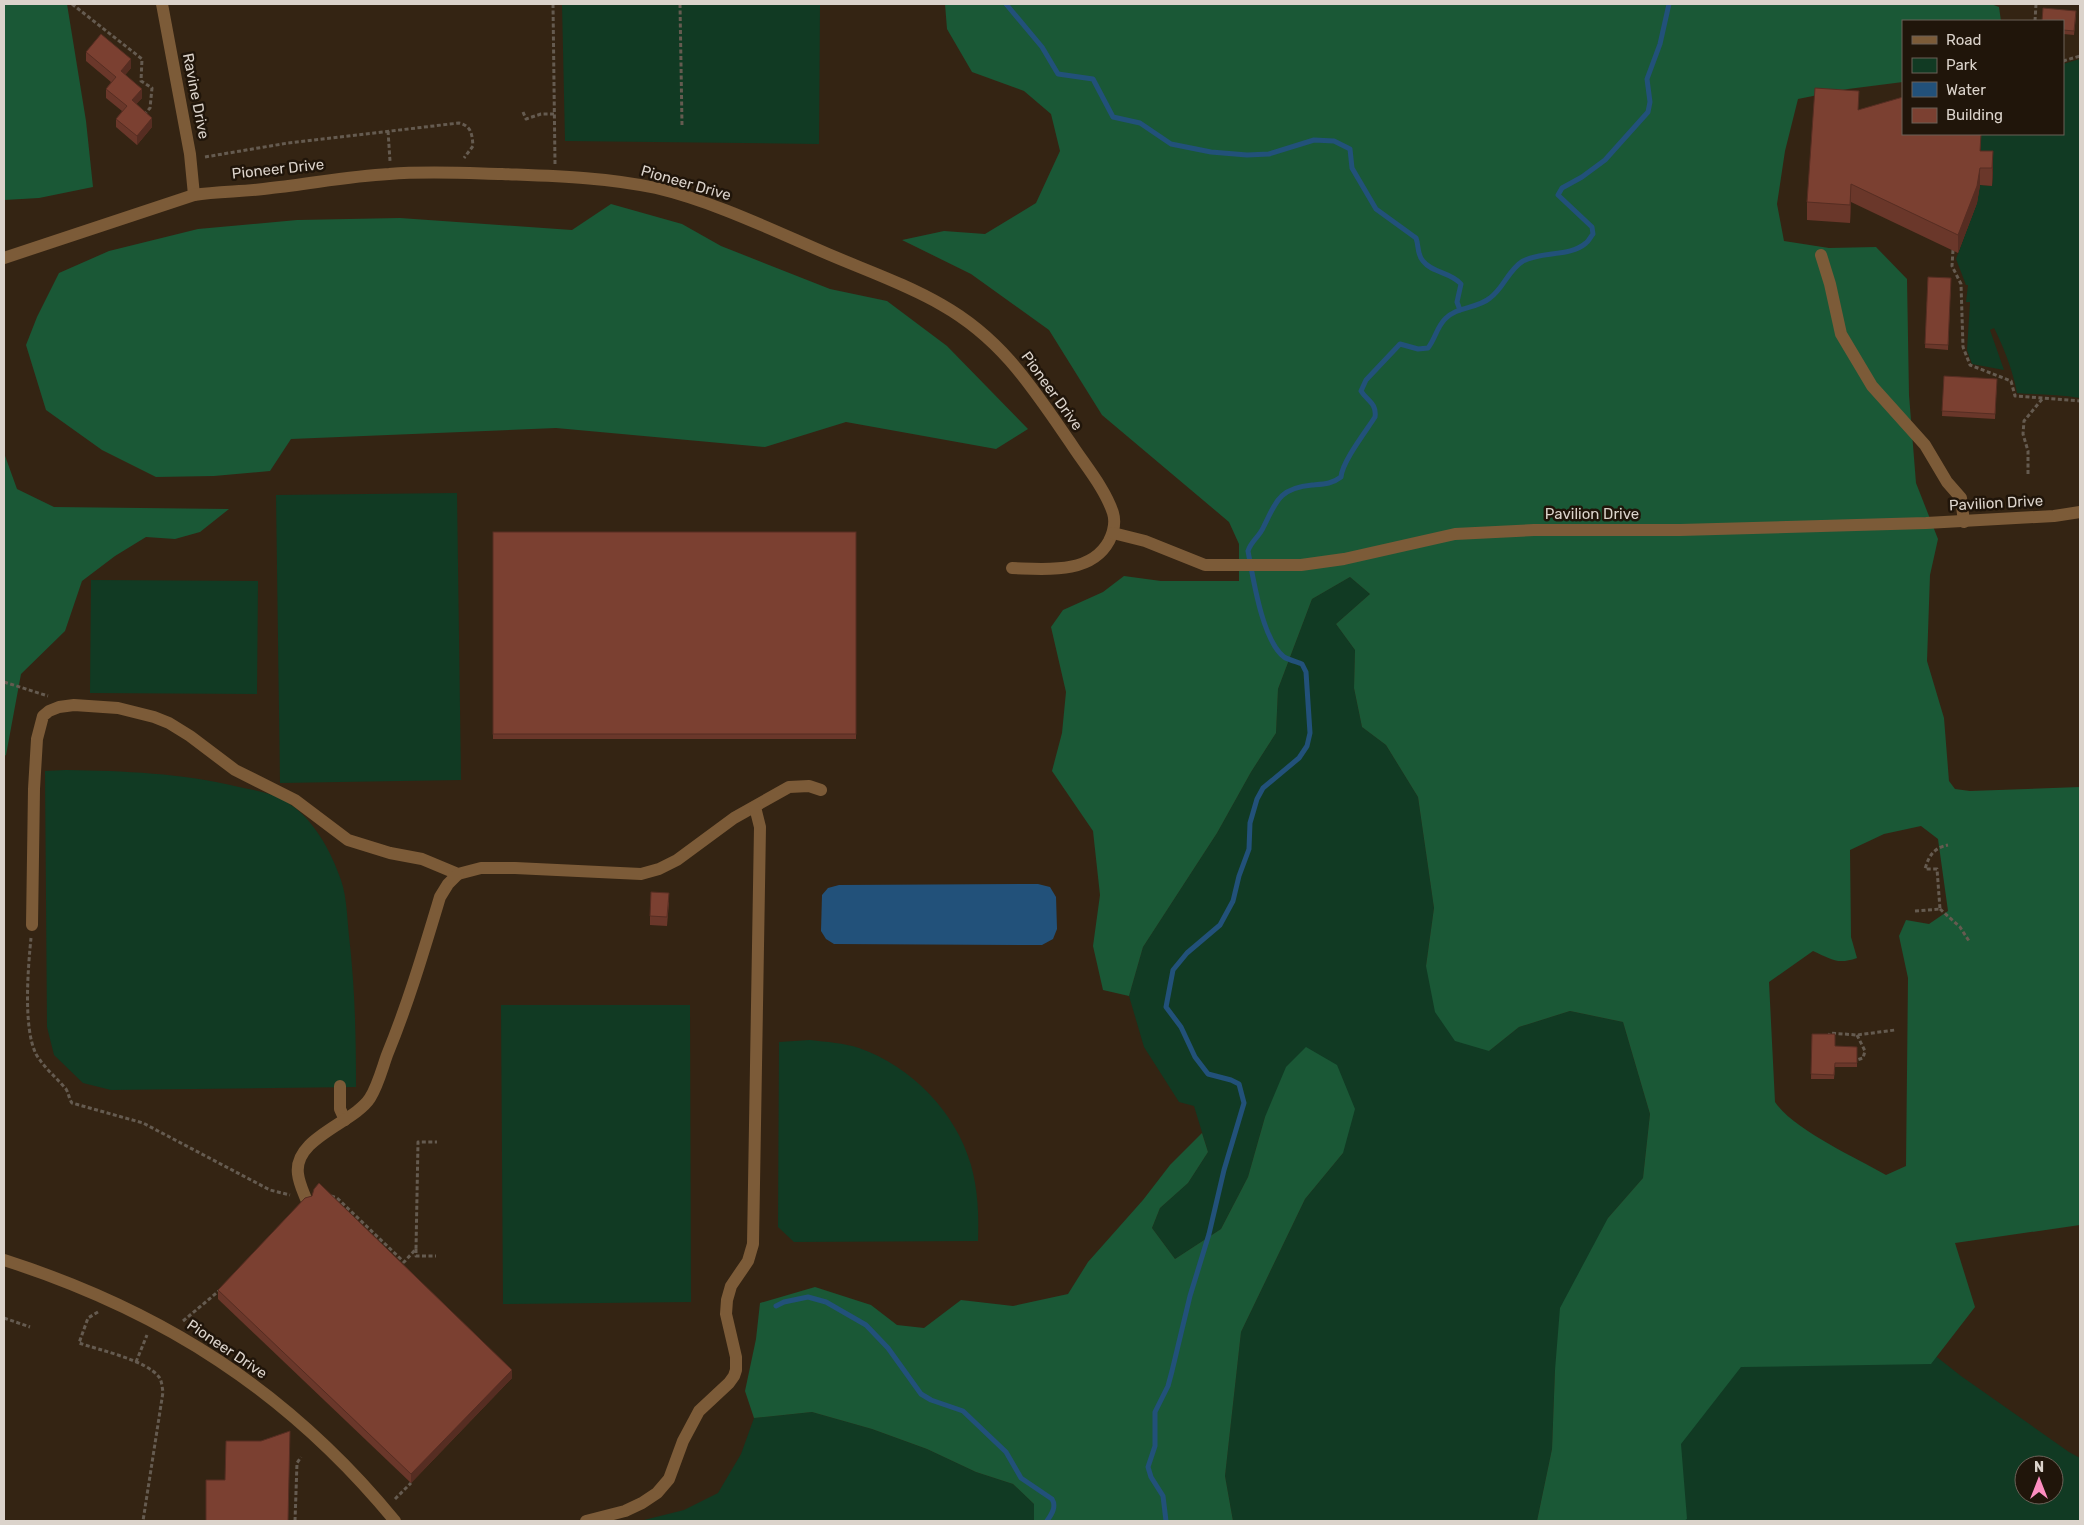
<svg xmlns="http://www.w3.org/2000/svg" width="2084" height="1525" font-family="Rubik,sans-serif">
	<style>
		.built { fill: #342413; fill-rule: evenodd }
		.green { fill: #113a23; fill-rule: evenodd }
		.forest { fill: #1a5836; fill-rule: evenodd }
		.water { fill: #22517a }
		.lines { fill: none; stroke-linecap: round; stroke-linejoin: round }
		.stream { stroke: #22517a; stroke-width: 5 }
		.path { stroke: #655b50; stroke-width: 3; stroke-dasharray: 4 2.5; stroke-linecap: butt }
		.minor { stroke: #7c5b38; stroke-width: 12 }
		.wall { fill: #6a372a }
		.shaded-wall { fill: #562d22 }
		.building { fill: #7b4031; stroke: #562d22 }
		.labels { text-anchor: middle; stroke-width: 5; stroke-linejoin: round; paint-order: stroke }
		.street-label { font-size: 15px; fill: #dbd3cb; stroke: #20150a }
	</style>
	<rect width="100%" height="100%" fill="#2a1f13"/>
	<path class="built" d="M4,4H2080V1521H4ZM1903,21H2063V134H1903ZM2024,1465H2054V1495H2024Z"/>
	<g class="green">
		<polygon points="562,4 820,4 819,144 565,141"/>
		<path d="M2080,59V398C2059,394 2038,395 2017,393C2014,374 2003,345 1994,328L1990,330L2004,370L1972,364L1967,350L1970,302H1966L1968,285H1966L1956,259L1977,203L1980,185L1992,186L1993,169H1980L1981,150L1979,134H2063V64Z"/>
		<polygon points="457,493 461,780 280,783 276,495"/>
		<polygon points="1350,577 1370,594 1336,624 1355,650 1354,688 1362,727 1386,745 1418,797 1434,908 1426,966 1489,1051 1519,1027 1570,1011 1623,1022 1650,1114 1643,1178 1608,1218 1555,1370 1552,1449 1537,1521 1233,1521 1225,1476 1241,1332 1305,1199 1343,1153 1265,1117 1248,1177 1221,1229 1175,1259 1152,1228 1160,1208 1188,1183 1208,1152 1194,1106 1179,1102 1144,1047 1129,996 1143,947 1217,833 1251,772 1276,733 1278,689 1312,599"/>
		<polygon points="91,580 258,581 257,694 90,693"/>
		<path d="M66,770C125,771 181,773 239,787C254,790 271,793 285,801C313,817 331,851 341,880C347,898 347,918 349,936C355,987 356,1036 356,1087L111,1090L83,1083L54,1055L47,1027L45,771Z"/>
		<polygon points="501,1005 690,1005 691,1302 503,1304"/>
		<path d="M810,1040C827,1042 844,1043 859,1048C911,1066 956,1112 971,1165C978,1190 979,1215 978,1241L794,1242L778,1227L779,1042Z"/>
		<path d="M1849,1288L1961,1376L2069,1452L2080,1458V1521H1593L1614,1424ZM2024,1465H2054V1495H2024Z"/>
		<polygon points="812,1412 872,1429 927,1449 976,1472 1013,1484 1034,1504 1034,1521 640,1521 684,1510 718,1493 741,1454 754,1418"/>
	</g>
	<g class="forest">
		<polygon points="4,4 67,4 86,121 93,187 39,198 4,200"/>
		<path d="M945,4H1991L1999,7L2001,21H1903V82L1848,89L1798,99L1785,151L1777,204L1784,241L1829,248L1876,247L1907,279L1909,395L1916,483L1938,539L1930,575L1927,661L1944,718L1949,781L1955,789L1970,791L2080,787V1225L1955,1243L1975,1307L1931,1364L1741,1367L1681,1444L1687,1519L1684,1521H1537L1552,1449L1555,1370L1560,1308L1608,1218L1643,1178L1650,1114L1623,1022L1570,1011L1519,1027L1489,1051L1455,1041L1435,1012L1426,966L1434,908L1418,797L1386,745L1362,727L1354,688L1355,650L1336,624L1370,594L1350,577L1312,599L1278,689L1276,733L1251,772L1217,833L1143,947L1129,996L1103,990L1093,946L1100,895L1093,831L1052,771L1062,733L1066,692L1051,627L1063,610L1103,592L1124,576L1161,581H1239V544L1229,522L1102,415L1049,330L971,274L902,240L944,231L985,234L1036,203L1060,151L1051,114L1024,91L972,72L947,29ZM1921,826L1938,839L1948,911L1929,924L1906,920L1899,936L1908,978L1906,1166L1886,1175C1855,1157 1794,1130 1775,1102L1769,982L1813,951C1831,959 1837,965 1857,958L1851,937L1850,850L1884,834Z"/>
		<polygon points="611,204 682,224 721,246 830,289 887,301 947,346 1028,429 996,449 846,422 765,447 556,428 291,439 270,471 214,476 156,477 102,450 46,410 26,345 37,317 59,273 109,251 198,229 297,220 400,218 572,230"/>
		<polygon points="4,453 17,489 54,507 229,509 200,532 175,539 146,537 115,556 82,581 65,631 21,674 6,755 4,756"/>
		<polygon points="1306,1047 1337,1065 1355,1109 1343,1153 1305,1199 1241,1332 1225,1476 1233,1521 1034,1521 1034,1504 1013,1484 976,1472 927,1449 872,1429 812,1412 754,1418 745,1391 756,1339 760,1303 815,1287 871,1305 897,1325 924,1328 961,1300 1013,1306 1068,1294 1088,1262 1143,1200 1170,1165 1202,1133 1208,1152 1188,1183 1160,1208 1152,1228 1175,1259 1221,1229 1248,1177 1265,1117 1286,1067"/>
	</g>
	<polygon class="water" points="1038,884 1050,887 1056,897 1057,929 1053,939 1042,945 834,944 826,939 821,931 822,895 828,888 839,885"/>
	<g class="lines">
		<g class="stream">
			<path d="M1006,4L1042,47L1058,74L1093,79L1113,117L1140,123L1171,144L1211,152L1247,155L1269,154L1314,140L1334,141L1350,149L1352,168L1376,209L1416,238C1419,246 1417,255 1423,261C1432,273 1451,272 1461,284L1457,302L1460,310"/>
			<path d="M776,1306L784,1302L808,1297L826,1302L866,1325L888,1348L921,1394L931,1400L963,1411L1006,1452L1021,1478L1052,1499C1057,1507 1051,1515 1047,1521"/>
			<path d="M1166,1521L1163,1496L1151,1477L1148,1467L1155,1446V1412L1168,1386L1172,1371L1190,1296L1209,1234L1224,1170L1244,1103L1239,1084L1231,1080L1208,1074L1195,1057L1181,1027L1166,1007L1173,970L1187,953L1220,925L1233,901L1239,876L1249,849L1250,823L1257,799L1263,788L1299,758L1307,746L1310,733L1306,672L1302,664C1297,662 1289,660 1284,657C1262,640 1253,577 1248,551C1251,541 1259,537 1263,528C1276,502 1279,488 1312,485C1324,484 1332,484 1341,477C1342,462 1366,431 1375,417C1377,403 1367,401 1361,391L1366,380L1400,344L1418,349L1428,348C1435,339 1437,327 1445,319C1457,306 1477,309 1490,298C1504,288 1508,270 1523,261C1542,251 1570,257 1586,243C1589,241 1591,236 1593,234L1592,227L1558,195L1562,188L1582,177L1605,160L1648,112L1650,102L1647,79L1660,44L1669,4"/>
		</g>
		<g class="path">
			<polyline points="72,4 142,59 141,81 152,88 150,108 143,116"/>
			<polyline points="553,4 555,164"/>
			<polyline points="680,4 682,125"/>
			<polyline points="2035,21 2036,4"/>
			<polyline points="2063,61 2080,56"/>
			<polyline points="523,112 526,119 541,114 554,114"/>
			<polyline points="388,131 390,161"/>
			<path d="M205,157L288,143L459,123C472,126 472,135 473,146L464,158"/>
			<polyline points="1953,250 1952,266 1961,284 1963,347 1970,365 2011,381 2015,396 2080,401"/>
			<polyline points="2028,474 2028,451 2023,434 2024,421 2043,398"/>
			<polyline points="4,682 48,696"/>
			<polyline points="1940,909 1960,927 1969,941"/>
			<path d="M1915,911L1940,909L1937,869H1925C1929,855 1934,848 1948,845"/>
			<path d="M31,938C28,968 23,1028 36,1054C44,1068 56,1077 66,1089C69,1094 69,1099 72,1103L143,1123L270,1190L290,1195"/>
			<polyline points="1857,1035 1865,1051 1863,1058 1857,1060"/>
			<polyline points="1828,1037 1830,1033 1857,1035 1895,1030"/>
			<polyline points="331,1196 337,1198 404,1262 416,1249 418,1142 437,1142"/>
			<polyline points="416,1249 416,1256 436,1256"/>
			<path d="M98,1312L88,1318L79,1343C99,1350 146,1360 159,1377C162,1381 162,1387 163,1392L143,1521"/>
			<polyline points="4,1318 30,1327"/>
			<polyline points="183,1321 220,1290"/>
			<polyline points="136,1362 147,1335"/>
			<polyline points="395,1499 411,1483"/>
			<polyline points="295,1521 297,1463 301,1457"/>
		</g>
		<g class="minor">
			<polyline points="162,4 190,154 194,195"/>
			<polyline points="1821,255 1830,284 1841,334 1872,386 1925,445 1947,482 1961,498 1964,522"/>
			<path d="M4,258L194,195C220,191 246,192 271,188C310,184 349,176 389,174C427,171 464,173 502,174C553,176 605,177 656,188C715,202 772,230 828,254C865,270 906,284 942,305C1002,339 1032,387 1070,442C1084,464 1105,488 1113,513C1116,523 1113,533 1109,541C1091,575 1044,569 1012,568"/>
			<polyline points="1113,533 1145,541 1205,565 1301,565 1344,559 1455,534 1534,530 1680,530 1926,523 2054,516 2080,512"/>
			<polyline points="32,925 34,789 37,739 43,716 49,711 59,707 74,705 118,708 154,717 169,723 190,736 235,770 295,800 348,840 390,853 422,859 458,874 481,868 515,868 641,874 659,869 677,860 734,818 789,787 809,786 821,790"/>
			<polyline points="340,1086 340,1109 345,1120"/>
			<path d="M306,1199C303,1191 299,1183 298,1174C293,1138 354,1123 370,1098C378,1085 382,1069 387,1055C408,1004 424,950 440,897L448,884L458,874"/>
			<path d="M4,1260C163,1311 288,1391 395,1521"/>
			<polyline points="586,1521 625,1511 642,1503 657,1493 669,1479 683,1441 699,1411 729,1383 734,1376 736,1370 736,1357 726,1314 727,1300 731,1286 748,1261 753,1244 760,827 755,807"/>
		</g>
	</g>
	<g class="wall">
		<polygon points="2076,15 2074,35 2063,34 2063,21"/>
		<polygon points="86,52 131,68 125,75 142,98 136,104 152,127 137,145 116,127 116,119 122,111 106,98 106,89 111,82 86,61"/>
		<polygon points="1859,110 1981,151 1993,169 1992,186 1980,185 1977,203 1958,253 1851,202 1850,223 1807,220 1807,202"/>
		<polygon points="1928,277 1951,278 1948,350 1925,348"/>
		<polygon points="1944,376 1997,379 1995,419 1942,416"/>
		<rect x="493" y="532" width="363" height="207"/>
		<polygon points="669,902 667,926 650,925 650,916"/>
		<polygon points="1812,1034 1835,1046 1857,1047 1857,1067 1835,1067 1834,1079 1811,1079"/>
		<polygon points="218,1290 512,1378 411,1483 218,1299"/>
	</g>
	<g class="shaded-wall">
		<polygon points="131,59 131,68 121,80 121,71"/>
		<polygon points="142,89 142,98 132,109 132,100"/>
		<polygon points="152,118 152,127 137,145 137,136"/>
		<polygon points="1993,151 1993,169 1992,186 1992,168"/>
		<polygon points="1980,168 1980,185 1977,203 1958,253 1958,235"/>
		<polygon points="1851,184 1851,202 1850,223 1850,205"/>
		<polygon points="512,1370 512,1378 411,1483 411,1474"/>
	</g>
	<g class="building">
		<polygon points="2043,8 2076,11 2074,31 2063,30 2063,21 2042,21"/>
		<polygon points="101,34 131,59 121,71 142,89 132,100 152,118 137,136 116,119 127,106 106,89 116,77 86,52"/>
		<polygon points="1815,88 1859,91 1858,110 1903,97 1903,134 1981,134 1980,151 1993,151 1992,168 1980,168 1977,186 1958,235 1851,184 1850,205 1807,202"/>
		<polygon points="1928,277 1951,278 1948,345 1925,344"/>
		<polygon points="1944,376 1997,379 1995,414 1942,411"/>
		<rect x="493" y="532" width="363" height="202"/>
		<polygon points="651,892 669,893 667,917 650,916"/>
		<polygon points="1812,1034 1835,1034 1835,1046 1857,1047 1857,1063 1835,1063 1834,1075 1811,1074"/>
		<polygon points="319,1183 512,1370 411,1474 218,1290 305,1198 312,1196 314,1189"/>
		<polygon points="290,1431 288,1521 206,1521 206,1480 225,1480 226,1441 261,1441"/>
	</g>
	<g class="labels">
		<g class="street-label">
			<text transform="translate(196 96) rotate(79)" y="5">Ravine Drive</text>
			<text transform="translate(278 169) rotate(-6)" y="5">Pioneer Drive</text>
			<text transform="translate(686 183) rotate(16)" y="5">Pioneer Drive</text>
			<text transform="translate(1052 391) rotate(54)" y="5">Pioneer Drive</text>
			<text transform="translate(1996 503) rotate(-3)" y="5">Pavilion Drive</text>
			<text x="1592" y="519">Pavilion Drive</text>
			<text transform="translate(227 1349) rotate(34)" y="5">Pioneer Drive</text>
		</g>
	</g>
	<rect width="2084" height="1525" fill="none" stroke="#dbd3cb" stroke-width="10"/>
	<rect x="1902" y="20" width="162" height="115" fill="#20150a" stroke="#6b6157"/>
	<rect x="1912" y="36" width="25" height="8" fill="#7c5b38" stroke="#6b6157"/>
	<text x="1946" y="45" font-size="15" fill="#dbd3cb">Road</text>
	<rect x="1912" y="58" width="25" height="15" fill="#113a23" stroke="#6b6157"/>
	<text x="1946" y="70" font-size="15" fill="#dbd3cb">Park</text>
	<rect x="1912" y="82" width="25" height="15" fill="#22517a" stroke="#6b6157"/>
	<text x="1946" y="95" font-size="15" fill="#dbd3cb">Water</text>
	<rect x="1912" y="108" width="25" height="15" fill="#7b4031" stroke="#6b6157"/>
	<text x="1946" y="120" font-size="15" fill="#dbd3cb">Building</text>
	<g transform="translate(2039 1480)"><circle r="24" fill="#20150a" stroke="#6b6157"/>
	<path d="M0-4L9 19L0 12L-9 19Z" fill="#fd8ec0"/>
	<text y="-8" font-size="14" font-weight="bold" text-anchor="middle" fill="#dbd3cb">N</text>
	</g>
</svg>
